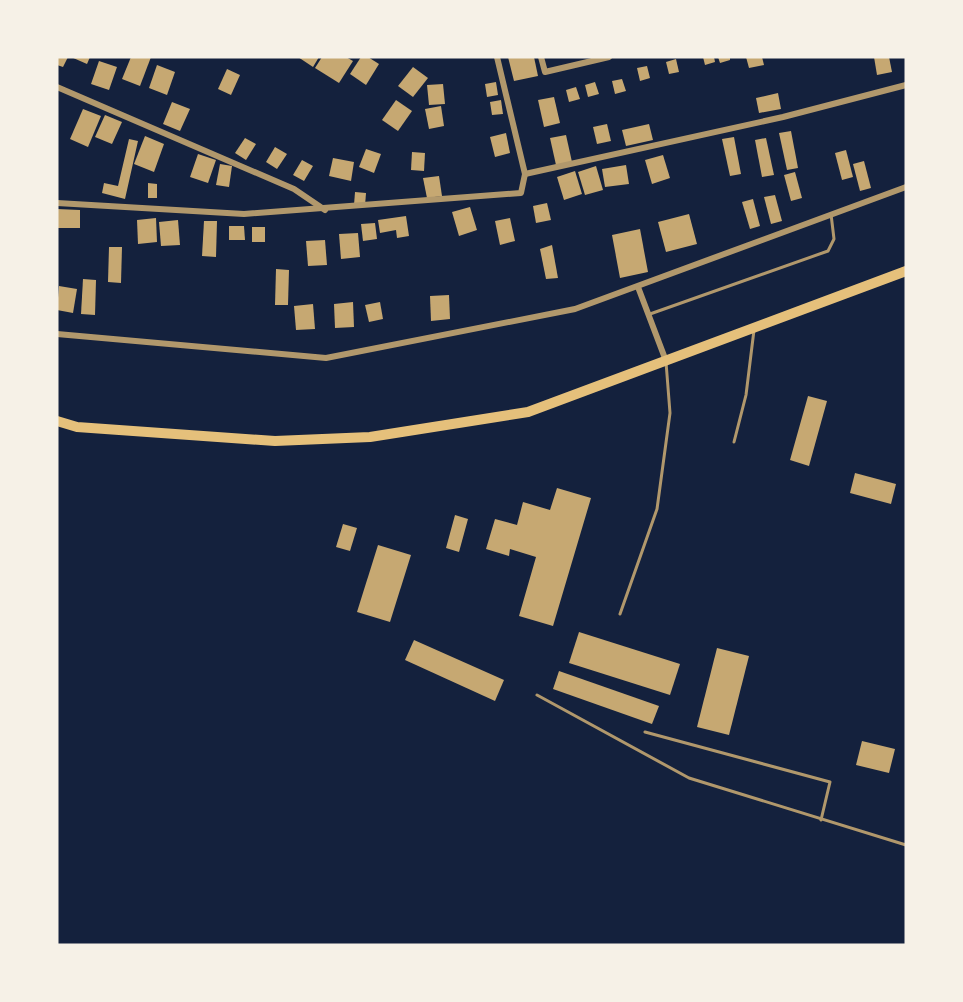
<svg xmlns="http://www.w3.org/2000/svg" width="963" height="1002" font-family="'Exo 2',sans-serif">
	<style>
		.building { fill: #c6a872 }
		.lines { fill: none; stroke-linecap: round; stroke-linejoin: round }
		.service { stroke: #b1986c; stroke-width: 3 }
		.minor { stroke: #b1986c; stroke-width: 6 }
		.primary { stroke: #e5c07b; stroke-width: 10 }
	</style>
	<rect width="100%" height="100%" fill="#14213d"/>
	<g class="building">
		<polygon points="57,57 68,57 63,67 57,65"/>
		<polygon points="71,57 90,57 87,64"/>
		<polygon points="131,57 151,57 140,86 122,79"/>
		<polygon points="298,57 319,57 313,67"/>
		<polygon points="322,57 346,57 353,61 339,83 315,68"/>
		<polygon points="361,57 368,57 379,64 366,85 350,74"/>
		<polygon points="508,57 534,57 538,76 514,81"/>
		<polygon points="703,57 714,57 715,62 705,65"/>
		<polygon points="718,57 730,57 730,60 720,63"/>
		<polygon points="746,57 762,57 764,65 749,68"/>
		<polygon points="874,57 889,57 892,72 877,75"/>
		<polygon points="676,59 679,72 669,74 666,62"/>
		<polygon points="99,61 117,67 109,90 91,84"/>
		<polygon points="157,65 175,72 167,95 149,88"/>
		<polygon points="647,66 650,78 640,81 637,68"/>
		<polygon points="413,67 428,78 413,97 398,86"/>
		<polygon points="227,69 240,75 231,95 218,89"/>
		<polygon points="622,79 626,91 615,94 612,81"/>
		<polygon points="496,82 498,95 487,97 485,84"/>
		<polygon points="595,82 599,94 588,97 585,85"/>
		<polygon points="443,84 445,104 429,105 427,85"/>
		<polygon points="576,87 580,99 569,102 566,90"/>
		<polygon points="778,93 781,109 759,113 756,98"/>
		<polygon points="554,97 560,123 544,127 538,100"/>
		<polygon points="396,100 412,111 398,131 382,120"/>
		<polygon points="501,100 503,114 492,115 490,102"/>
		<polygon points="172,102 190,109 180,131 163,124"/>
		<polygon points="441,106 444,126 429,129 425,109"/>
		<polygon points="83,109 101,116 88,147 70,139"/>
		<polygon points="105,115 122,122 112,144 95,137"/>
		<polygon points="607,124 611,141 597,144 593,127"/>
		<polygon points="649,124 653,140 626,146 622,130"/>
		<polygon points="791,131 798,168 787,170 779,133"/>
		<polygon points="506,133 510,153 495,157 490,137"/>
		<polygon points="566,135 572,162 556,165 550,138"/>
		<polygon points="145,136 164,144 154,172 134,164"/>
		<polygon points="734,137 741,174 730,176 722,139"/>
		<polygon points="245,138 256,144 246,160 235,153"/>
		<polygon points="766,138 774,175 762,177 755,140"/>
		<polygon points="129,139 138,141 125,199 102,193 104,183 118,186"/>
		<polygon points="275,147 287,154 277,169 266,162"/>
		<polygon points="366,149 381,154 374,173 359,167"/>
		<polygon points="846,150 853,177 842,180 835,153"/>
		<polygon points="412,152 425,153 424,171 411,170"/>
		<polygon points="198,154 216,160 208,183 190,177"/>
		<polygon points="663,155 670,178 652,184 645,160"/>
		<polygon points="333,158 354,162 351,181 329,176"/>
		<polygon points="302,160 313,166 304,181 293,175"/>
		<polygon points="864,161 871,188 860,191 853,164"/>
		<polygon points="220,164 232,166 229,187 216,185"/>
		<polygon points="626,165 629,184 605,187 602,169"/>
		<polygon points="596,166 603,190 585,195 578,172"/>
		<polygon points="575,171 582,194 564,200 557,177"/>
		<polygon points="795,172 802,198 791,201 784,175"/>
		<polygon points="439,176 442,196 427,198 423,178"/>
		<polygon points="148,183 157,184 157,198 148,198"/>
		<polygon points="355,192 366,193 365,206 354,205"/>
		<polygon points="775,195 782,221 771,224 764,197"/>
		<polygon points="753,199 760,226 750,229 742,202"/>
		<polygon points="547,203 551,220 536,223 533,206"/>
		<polygon points="470,207 477,230 459,236 452,212"/>
		<polygon points="57,209 80,210 80,228 57,228"/>
		<polygon points="689,214 697,244 666,252 658,222"/>
		<polygon points="406,216 409,236 397,238 396,230 380,233 378,220"/>
		<polygon points="156,218 157,242 138,244 137,220"/>
		<polygon points="510,218 515,241 500,245 495,221"/>
		<polygon points="178,220 180,245 161,246 159,222"/>
		<polygon points="204,221 217,221 216,257 202,256"/>
		<polygon points="375,223 377,239 363,241 361,224"/>
		<polygon points="229,226 244,226 245,240 229,240"/>
		<rect x="252" y="227" width="13" height="15"/>
		<polygon points="640,229 648,272 620,278 612,235"/>
		<polygon points="358,233 360,257 341,259 339,234"/>
		<polygon points="325,240 327,265 308,266 306,241"/>
		<polygon points="552,245 558,278 546,279 540,249"/>
		<polygon points="109,247 122,247 121,283 108,282"/>
		<polygon points="276,269 289,270 288,305 275,305"/>
		<polygon points="83,279 96,280 95,315 81,314"/>
		<polygon points="59,286 77,289 73,313 57,310"/>
		<polygon points="449,295 450,319 431,321 430,296"/>
		<polygon points="353,302 354,327 335,328 334,304"/>
		<polygon points="380,302 383,319 369,322 365,305"/>
		<polygon points="313,304 315,329 296,330 294,306"/>
		<polygon points="808,396 827,401 809,466 790,460"/>
		<polygon points="855,473 896,484 891,504 850,493"/>
		<polygon points="557,488 591,498 553,626 519,616 536,557 510,549 509,556 486,549 495,519 517,525 523,502 550,510"/>
		<polygon points="455,515 468,519 459,552 446,548"/>
		<polygon points="343,524 357,528 350,551 336,547"/>
		<polygon points="378,545 411,555 390,622 357,612"/>
		<polygon points="579,632 680,664 670,695 569,663"/>
		<polygon points="414,640 504,680 495,701 405,660"/>
		<polygon points="717,648 749,656 729,735 697,727"/>
		<polygon points="559,671 659,706 652,724 553,689"/>
		<polygon points="862,741 895,749 889,773 856,765"/>
	</g>
	<g class="lines">
		<g class="service">
			<polyline points="650,314 828,251 834,239 831,214"/>
			<polyline points="734,442 746,395 754,330"/>
			<polyline points="620,614 657,509 670,413 666,362"/>
			<polyline points="537,695 689,778 906,845"/>
			<polyline points="645,732 830,782 821,820"/>
		</g>
		<g class="minor">
			<polyline points="541,57 545,72 609,57"/>
			<polyline points="57,87 294,189 325,210"/>
			<polyline points="525,174 783,117 906,85"/>
			<polyline points="57,203 244,214 521,193 525,174 497,57"/>
			<polyline points="638,287 666,361"/>
			<polyline points="57,334 326,358 575,309 906,187"/>
		</g>
		<polyline class="primary" points="57,421 77,427 275,441 370,437 528,412 906,271"/>
	</g>
	<rect width="963" height="1002" fill="none" stroke="#f6f1e7" stroke-width="117"/>
</svg>
